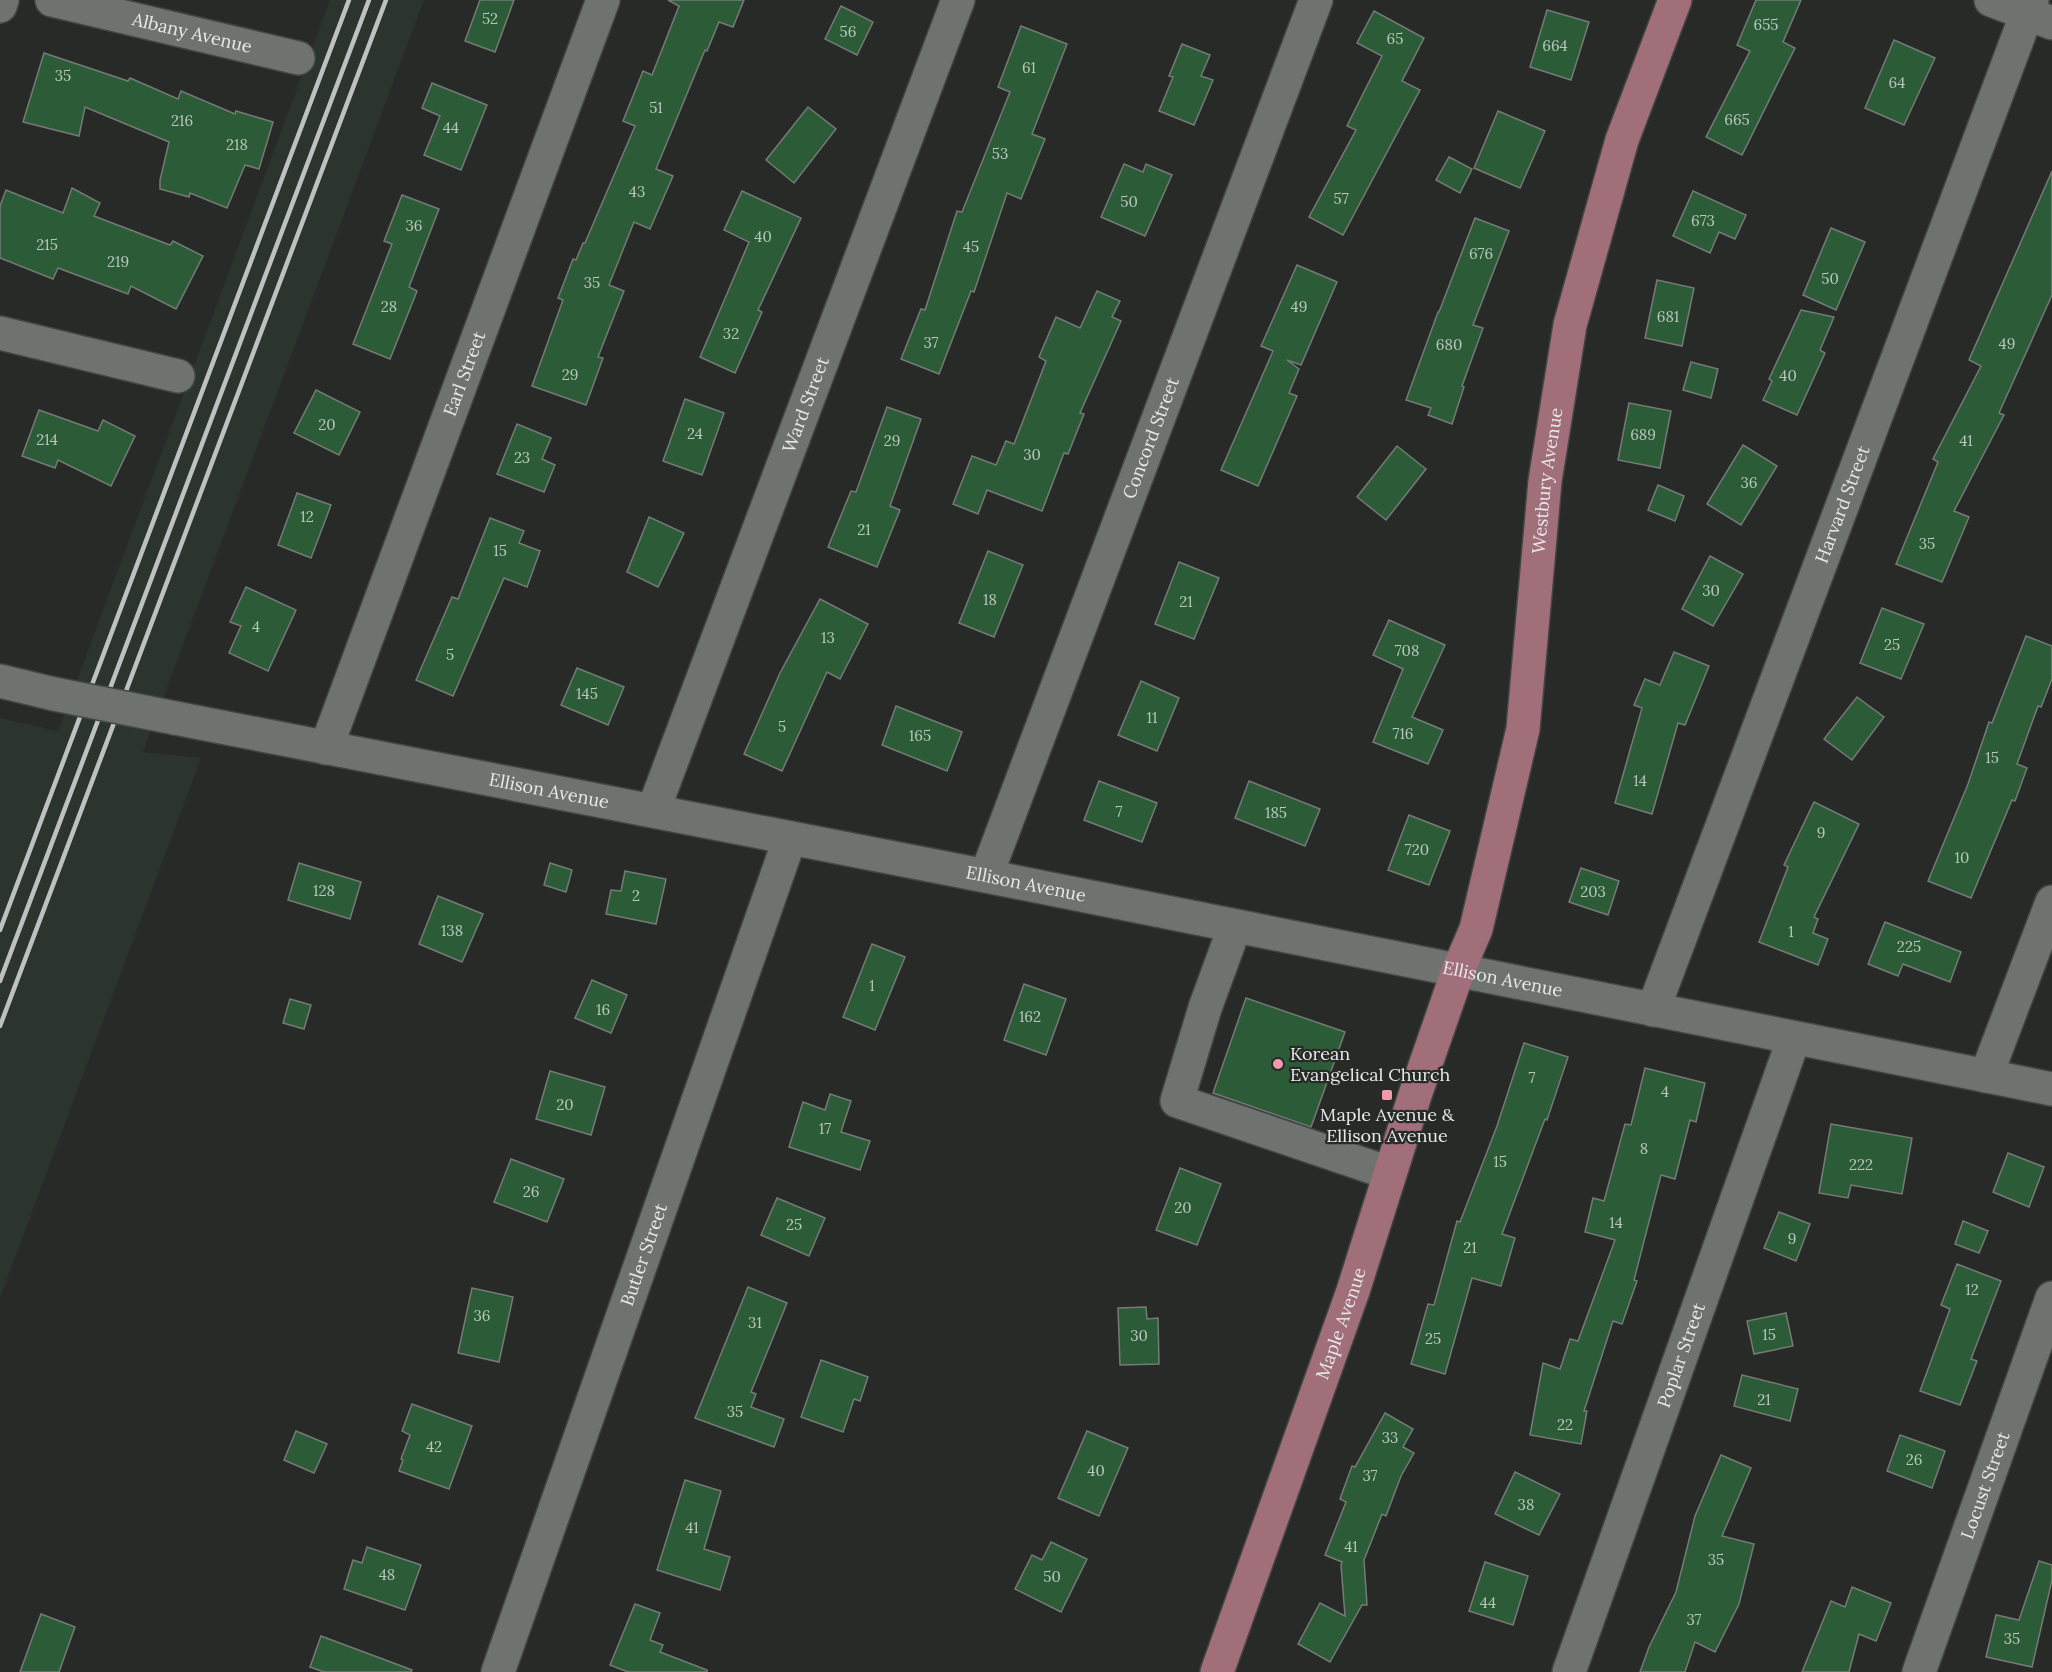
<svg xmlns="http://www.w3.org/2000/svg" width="2052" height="1672" font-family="Lora,serif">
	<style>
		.built { fill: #2c342e }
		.building { fill: #2b5c37; stroke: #767a77; stroke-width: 1.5 }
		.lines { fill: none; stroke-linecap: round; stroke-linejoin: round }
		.minor-casing { stroke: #444645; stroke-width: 36 }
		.major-casing { stroke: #444645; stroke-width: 36 }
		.minor { stroke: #6f7370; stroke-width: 33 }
		.major { stroke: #a16f7a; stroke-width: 33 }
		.rail { stroke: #bfc1c0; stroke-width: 4.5 }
		.minor-bridge-casing { stroke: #444645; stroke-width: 36; stroke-linecap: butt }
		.minor-bridge { stroke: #6f7370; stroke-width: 33 }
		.poi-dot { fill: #f29aad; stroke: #282a28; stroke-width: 2 }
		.labels { text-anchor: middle; stroke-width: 4.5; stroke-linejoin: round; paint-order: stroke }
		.number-label { font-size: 15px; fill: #b8c6bc }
		.street-label { font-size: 18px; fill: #e7e9e8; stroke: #282a28 }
		.poi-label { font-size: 18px; fill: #e7e9e8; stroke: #282a28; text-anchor: start }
	</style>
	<rect width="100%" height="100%" fill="#282a28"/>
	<polygon class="built" points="330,0 424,0 143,752 201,758 0,1298 0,718 58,731"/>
	<g class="building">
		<polygon points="480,0 514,0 495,52 465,41"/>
		<polygon points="668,0 744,0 733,27 719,22 707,51 705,50 656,169 673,176 650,229 634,222 609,285 624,291 598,357 603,358 586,405 532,386 563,300 558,298 573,259 576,260 583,243 585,243 635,126 623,121 643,71 652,75 679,6"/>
		<polygon points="1756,0 1801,0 1783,42 1795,48 1742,155 1706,137 1750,51 1737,45"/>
		<polygon points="841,6 873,22 857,55 825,39"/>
		<polygon points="1547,10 1589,22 1571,80 1530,67"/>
		<polygon points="1374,11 1424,38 1402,81 1420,90 1343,235 1309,217 1356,130 1347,126 1382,56 1357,43"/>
		<polygon points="1021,26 1067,44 1032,134 1045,139 1021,199 1007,193 974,292 971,291 939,374 901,359 921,309 925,310 957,211 962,212 1010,92 998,87"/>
		<polygon points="1894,40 1935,58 1904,125 1865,108"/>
		<polygon points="1182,44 1210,55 1201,76 1213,80 1194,125 1159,111 1173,77 1169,76"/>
		<polygon points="44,53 128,81 130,78 178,99 181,91 235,114 236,111 273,122 259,169 245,165 227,208 190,193 189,197 160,189 160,180 169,142 85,107 79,136 23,122"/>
		<polygon points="432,83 487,105 461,170 424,155 440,116 422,108"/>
		<polygon points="808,107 836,129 794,183 766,160"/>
		<polygon points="1498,111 1545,131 1520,188 1474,168"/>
		<polygon points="1449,157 1472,169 1460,193 1436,180"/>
		<polygon points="1124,164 1143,172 1146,164 1172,175 1145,236 1101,217"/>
		<polygon points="2052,171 2052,295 1999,413 2004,415 1954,511 1969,517 1942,582 1896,564 1938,462 1933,459 1981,366 1969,360"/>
		<polygon points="72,188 100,203 94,216 170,245 173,241 203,256 176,309 131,286 128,294 58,268 53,279 0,258 0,206 6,190 63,213"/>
		<polygon points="742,191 801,218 758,310 762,312 735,373 700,357 749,242 724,230"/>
		<polygon points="1693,191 1746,215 1735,239 1719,232 1710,253 1673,236"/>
		<polygon points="402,195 439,209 409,287 417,291 390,359 353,344 392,244 384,241"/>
		<polygon points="1475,218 1509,231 1473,325 1483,328 1462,386 1464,387 1452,424 1428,415 1431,408 1406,400 1438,312 1439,312"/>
		<polygon points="1831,228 1865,242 1836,310 1803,295"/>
		<polygon points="1297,265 1337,282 1301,365 1287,360 1299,369 1289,393 1297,396 1258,486 1221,470 1273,351 1261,346"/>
		<polygon points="1657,280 1694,288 1682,346 1645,338"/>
		<polygon points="1097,291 1120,301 1112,317 1121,321 1080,413 1084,414 1068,454 1064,453 1042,511 987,490 978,514 953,504 972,456 996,465 1006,441 1014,444 1046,361 1039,357 1056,317 1080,328"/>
		<polygon points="1801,310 1834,317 1820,350 1825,353 1797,415 1763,400 1772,381 1769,379"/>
		<polygon points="1691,362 1718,369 1711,398 1683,390"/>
		<polygon points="316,390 360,412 339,455 294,433"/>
		<polygon points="685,399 724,413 702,475 663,461"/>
		<polygon points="1629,403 1671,411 1660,468 1618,460"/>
		<polygon points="887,407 921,419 890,506 900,510 877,567 828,547 851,491 856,492"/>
		<polygon points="39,410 98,431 103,420 135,436 111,486 58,460 55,468 22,456"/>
		<polygon points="517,424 551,438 542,459 555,465 544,492 497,474"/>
		<polygon points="1743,445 1777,466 1741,525 1707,504"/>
		<polygon points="1397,446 1426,469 1386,520 1357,497"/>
		<polygon points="1658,485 1684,496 1675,521 1648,510"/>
		<polygon points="297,493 331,505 311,558 278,545"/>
		<polygon points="649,517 684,533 658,587 627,572"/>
		<polygon points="490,518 524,531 519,543 540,551 527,587 504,578 453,696 416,680 452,597 458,599"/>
		<polygon points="988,551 1023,565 994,637 959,623"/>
		<polygon points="1710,556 1743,574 1713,626 1682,609"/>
		<polygon points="1179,562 1219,578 1194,639 1155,624"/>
		<polygon points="246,587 296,610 268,671 229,653 241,626 230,622"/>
		<polygon points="820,599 868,624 840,679 827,672 782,771 744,754 780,673"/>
		<polygon points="1882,608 1924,624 1901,679 1860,663"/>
		<polygon points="1389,620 1445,645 1412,717 1443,730 1428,764 1373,742 1403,669 1373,655"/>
		<polygon points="2026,636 2052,646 2052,679 2041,707 2038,706 2017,764 2027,768 2015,801 2012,800 1971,898 1928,881 1968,784 1989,722 1992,723"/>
		<polygon points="1674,652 1709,666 1685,725 1678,723 1652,814 1615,803 1642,708 1634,705 1645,679 1660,685"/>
		<polygon points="577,668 624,687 608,725 561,705"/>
		<polygon points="1141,681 1179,698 1157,751 1118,735"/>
		<polygon points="1857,697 1884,717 1852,760 1824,739"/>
		<polygon points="896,706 962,732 947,771 882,745"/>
		<polygon points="1099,781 1157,803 1142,842 1084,820"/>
		<polygon points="1249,781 1320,809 1305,846 1235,818"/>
		<polygon points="1814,802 1859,824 1814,917 1818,919 1813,933 1828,939 1818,965 1759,942 1788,867 1784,865"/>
		<polygon points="1409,815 1450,831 1429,885 1388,870"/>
		<polygon points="299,863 361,882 350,919 288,900"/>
		<polygon points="550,863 572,870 566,892 544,885"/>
		<polygon points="1581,868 1619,881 1608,915 1569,902"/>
		<polygon points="625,871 666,879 656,924 606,914 611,890 621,891"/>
		<polygon points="438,896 483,914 462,962 419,944"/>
		<polygon points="1885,922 1961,952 1950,982 1903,964 1898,976 1868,964"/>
		<polygon points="872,944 905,957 875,1030 843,1017"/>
		<polygon points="592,980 627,995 611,1033 575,1018"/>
		<polygon points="1024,984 1066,999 1046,1055 1004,1040"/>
		<polygon points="1246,998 1345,1032 1311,1127 1213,1093"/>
		<polygon points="290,999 311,1005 304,1029 283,1023"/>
		<polygon points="1524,1043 1568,1057 1547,1120 1545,1119 1502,1234 1515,1238 1501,1286 1472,1278 1445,1374 1411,1364 1428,1304 1434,1305 1457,1221 1460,1222 1497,1126"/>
		<polygon points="1645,1068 1705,1083 1696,1122 1690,1120 1675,1179 1661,1175 1634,1280 1637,1281 1622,1324 1613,1321 1584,1411 1587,1411 1581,1444 1530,1435 1543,1363 1560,1369 1570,1339 1578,1341 1615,1240 1585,1232 1593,1198 1604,1201 1625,1124 1631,1125"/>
		<polygon points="550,1071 605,1087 591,1135 536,1119"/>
		<polygon points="830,1094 851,1101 841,1132 870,1141 860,1170 789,1147 803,1102 825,1110"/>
		<polygon points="1831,1124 1912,1138 1902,1194 1851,1185 1848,1198 1819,1193"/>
		<polygon points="2008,1153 2044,1167 2029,1207 1993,1192"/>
		<polygon points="511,1159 564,1179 547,1222 494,1202"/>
		<polygon points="1180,1168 1221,1184 1197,1245 1156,1230"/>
		<polygon points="777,1198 825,1218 809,1256 761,1235"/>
		<polygon points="1779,1212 1810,1224 1796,1261 1764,1248"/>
		<polygon points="1963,1221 1988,1231 1979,1253 1955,1244"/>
		<polygon points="1957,1264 2001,1281 1971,1359 1977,1361 1960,1405 1920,1391 1950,1309 1941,1305"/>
		<polygon points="748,1287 787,1303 751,1392 756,1394 751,1407 784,1419 774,1447 695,1418"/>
		<polygon points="472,1288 513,1297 499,1362 458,1353"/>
		<polygon points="1146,1307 1147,1319 1158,1318 1159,1364 1120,1365 1118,1308"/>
		<polygon points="1786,1313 1793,1346 1754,1354 1747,1321"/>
		<polygon points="821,1360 868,1377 860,1401 854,1399 843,1432 801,1417"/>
		<polygon points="1742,1375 1798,1389 1790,1421 1734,1406"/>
		<polygon points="412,1404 472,1426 449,1489 399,1471 403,1460 401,1459 410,1435 402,1431"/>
		<polygon points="1385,1413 1413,1429 1403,1447 1414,1453 1401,1476 1386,1516 1382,1514 1364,1560 1367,1605 1362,1605 1330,1662 1298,1644 1320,1603 1345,1616 1341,1565 1342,1562 1325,1555 1346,1502 1340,1499 1352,1466 1355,1467"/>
		<polygon points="296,1431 327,1444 314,1473 284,1460"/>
		<polygon points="1087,1431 1128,1448 1099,1516 1058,1498"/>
		<polygon points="1900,1435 1945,1451 1932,1488 1887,1471"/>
		<polygon points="1721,1455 1751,1468 1722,1536 1754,1544 1739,1604 1715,1652 1695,1642 1685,1672 1640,1672 1649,1647 1676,1592 1695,1516"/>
		<polygon points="1515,1472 1560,1494 1539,1535 1495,1514"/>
		<polygon points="685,1480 721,1491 704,1549 730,1557 720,1590 657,1570"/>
		<polygon points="1051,1542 1087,1559 1061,1612 1015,1589 1032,1555 1042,1560"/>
		<polygon points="367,1547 421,1565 405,1610 344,1589 353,1560 362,1563"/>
		<polygon points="2039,1561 2052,1565 2052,1580 2032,1667 1986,1657 1996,1615 2019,1620"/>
		<polygon points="1485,1562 1528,1576 1513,1625 1469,1611"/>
		<polygon points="1852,1587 1891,1603 1876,1641 1859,1634 1849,1672 1802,1672 1831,1601 1845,1607"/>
		<polygon points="635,1604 660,1613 650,1640 663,1645 660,1652 707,1670 707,1672 628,1672 610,1665"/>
		<polygon points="41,1614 75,1627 59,1672 20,1672"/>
		<polygon points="321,1636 412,1670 411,1672 324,1672 310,1667"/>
	</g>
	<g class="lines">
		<g class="minor-casing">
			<g id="minor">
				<path id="s1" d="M52,0L298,58"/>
				<polyline points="1991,0 2052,23"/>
				<polyline points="0,6 2,0"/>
				<polyline points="0,333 178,376"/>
				<polyline points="0,681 54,694"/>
				<path id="s2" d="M175,718L986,876L2052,1089"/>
				<path id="s3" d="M326,748L603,0"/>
				<path id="s4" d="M653,811L958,0"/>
				<path id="s5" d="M986,876L1316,0"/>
				<polyline points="1235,926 1205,1008 1177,1101 1389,1173"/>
				<path id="s6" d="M1653,1010L2032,0"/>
				<polyline points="1986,1076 2052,902"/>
				<path id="s7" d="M498,1672L790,838"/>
				<path id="s8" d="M1569,1672L1794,1038"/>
				<path id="s9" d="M1919,1672L2052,1298"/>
			</g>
		</g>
		<g class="major-casing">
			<g id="major">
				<path id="s10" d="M1217,1672L1353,1291L1415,1095L1458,971L1476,929L1523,729L1545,481L1570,325L1622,140L1675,0"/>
			</g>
		</g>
		<use href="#minor" class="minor"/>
		<use href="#major" class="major"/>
		<g class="rail">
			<polyline points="0,930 349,0"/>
			<polyline points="0,981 369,0"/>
			<polyline points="0,1026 386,0"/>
		</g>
		<g class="minor-bridge-casing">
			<polyline id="minor-bridge" points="54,694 175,718"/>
		</g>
		<use href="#minor-bridge" class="minor-bridge"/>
	</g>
	<g class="poi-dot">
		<circle cx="1278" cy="1064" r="6"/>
		<rect x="1381" y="1089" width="12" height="12" rx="3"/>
	</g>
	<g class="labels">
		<g class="number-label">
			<text x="490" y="24">52</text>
			<text x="1766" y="30">655</text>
			<text x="848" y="37">56</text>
			<text x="1395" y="44">65</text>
			<text x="1555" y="51">664</text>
			<text x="1029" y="73">61</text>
			<text x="63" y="81">35</text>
			<text x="1897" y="88">64</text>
			<text x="656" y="113">51</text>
			<text x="1737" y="125">665</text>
			<text x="182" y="126">216</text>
			<text x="451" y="133">44</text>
			<text x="237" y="150">218</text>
			<text x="1000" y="159">53</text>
			<text x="637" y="197">43</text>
			<text x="1341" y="204">57</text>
			<text x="1129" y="207">50</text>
			<text x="1703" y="226">673</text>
			<text x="414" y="231">36</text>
			<text x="763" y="242">40</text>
			<text x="47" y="250">215</text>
			<text x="971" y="252">45</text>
			<text x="1481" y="259">676</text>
			<text x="118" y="267">219</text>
			<text x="1830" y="284">50</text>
			<text x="592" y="288">35</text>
			<text x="389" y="312">28</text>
			<text x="1299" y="312">49</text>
			<text x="1668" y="322">681</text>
			<text x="731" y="339">32</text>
			<text x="931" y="348">37</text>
			<text x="2007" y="349">49</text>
			<text x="1449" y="350">680</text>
			<text x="570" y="380">29</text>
			<text x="1788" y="381">40</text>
			<text x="327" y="430">20</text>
			<text x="695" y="439">24</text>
			<text x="1643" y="440">689</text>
			<text x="47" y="445">214</text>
			<text x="892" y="446">29</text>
			<text x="1966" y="446">41</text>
			<text x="1032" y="460">30</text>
			<text x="522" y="463">23</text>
			<text x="1749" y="488">36</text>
			<text x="307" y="522">12</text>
			<text x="864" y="535">21</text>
			<text x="1927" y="549">35</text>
			<text x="500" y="556">15</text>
			<text x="1711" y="596">30</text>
			<text x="990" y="605">18</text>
			<text x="1186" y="607">21</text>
			<text x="256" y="632">4</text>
			<text x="828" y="643">13</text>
			<text x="1892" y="650">25</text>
			<text x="1407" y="656">708</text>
			<text x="450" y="660">5</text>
			<text x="587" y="699">145</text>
			<text x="1152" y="723">11</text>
			<text x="782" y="732">5</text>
			<text x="1403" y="739">716</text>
			<text x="920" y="741">165</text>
			<text x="1992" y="763">15</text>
			<text x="1640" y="786">14</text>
			<text x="1119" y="817">7</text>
			<text x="1276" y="818">185</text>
			<text x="1821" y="838">9</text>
			<text x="1417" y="855">720</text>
			<text x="1962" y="863">10</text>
			<text x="324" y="896">128</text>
			<text x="1593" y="897">203</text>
			<text x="636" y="901">2</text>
			<text x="452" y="936">138</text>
			<text x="1791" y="937">1</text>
			<text x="1909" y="952">225</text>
			<text x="872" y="991">1</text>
			<text x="603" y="1015">16</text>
			<text x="1030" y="1022">162</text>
			<text x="1532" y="1083">7</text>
			<text x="1665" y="1097">4</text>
			<text x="565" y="1110">20</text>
			<text x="825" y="1134">17</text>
			<text x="1644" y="1154">8</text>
			<text x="1500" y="1167">15</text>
			<text x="1861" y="1170">222</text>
			<text x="531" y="1197">26</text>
			<text x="1183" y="1213">20</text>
			<text x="1616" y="1228">14</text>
			<text x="794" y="1230">25</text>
			<text x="1792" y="1244">9</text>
			<text x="1470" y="1253">21</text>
			<text x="1972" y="1295">12</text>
			<text x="482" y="1321">36</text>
			<text x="755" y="1328">31</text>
			<text x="1769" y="1340">15</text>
			<text x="1139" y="1341">30</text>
			<text x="1433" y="1344">25</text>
			<text x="1764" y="1405">21</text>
			<text x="735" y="1417">35</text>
			<text x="1565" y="1430">22</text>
			<text x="1390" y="1443">33</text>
			<text x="434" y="1452">42</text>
			<text x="1914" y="1465">26</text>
			<text x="1096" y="1476">40</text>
			<text x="1370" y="1481">37</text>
			<text x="1526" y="1510">38</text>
			<text x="692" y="1533">41</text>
			<text x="1351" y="1552">41</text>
			<text x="1716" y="1565">35</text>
			<text x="387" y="1580">48</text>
			<text x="1052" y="1582">50</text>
			<text x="1488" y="1608">44</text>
			<text x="1694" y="1625">37</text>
			<text x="2012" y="1644">35</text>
		</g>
		<g class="street-label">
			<text dy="6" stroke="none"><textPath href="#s1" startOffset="144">Albany Avenue</textPath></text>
			<text dy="6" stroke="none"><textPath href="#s3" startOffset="399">Earl Street</textPath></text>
			<text dy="6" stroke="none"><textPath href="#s4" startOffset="434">Ward Street</textPath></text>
			<text dy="6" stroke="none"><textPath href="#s5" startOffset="468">Concord Street</textPath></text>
			<text dy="6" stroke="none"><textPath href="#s10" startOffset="1242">Westbury Avenue</textPath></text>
			<text dy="6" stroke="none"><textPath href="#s6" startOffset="540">Harvard Street</textPath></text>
			<text dy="6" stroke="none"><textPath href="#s2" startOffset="381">Ellison Avenue</textPath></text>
			<text dy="6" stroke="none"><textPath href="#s2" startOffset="867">Ellison Avenue</textPath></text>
			<text dy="6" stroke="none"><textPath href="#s2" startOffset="1353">Ellison Avenue</textPath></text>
			<text dy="6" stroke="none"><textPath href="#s7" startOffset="442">Butler Street</textPath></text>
			<text dy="6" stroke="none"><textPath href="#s10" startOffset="370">Maple Avenue</textPath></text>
			<text dy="6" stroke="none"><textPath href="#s8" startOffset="336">Poplar Street</textPath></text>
			<text dy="6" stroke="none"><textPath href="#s9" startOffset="198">Locust Street</textPath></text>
		</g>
		<g class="poi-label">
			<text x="1290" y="1060">Korean<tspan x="1290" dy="21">Evangelical Church</tspan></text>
			<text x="1387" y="1121" text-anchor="middle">Maple Avenue &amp;<tspan x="1387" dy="21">Ellison Avenue</tspan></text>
		</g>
	</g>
</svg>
